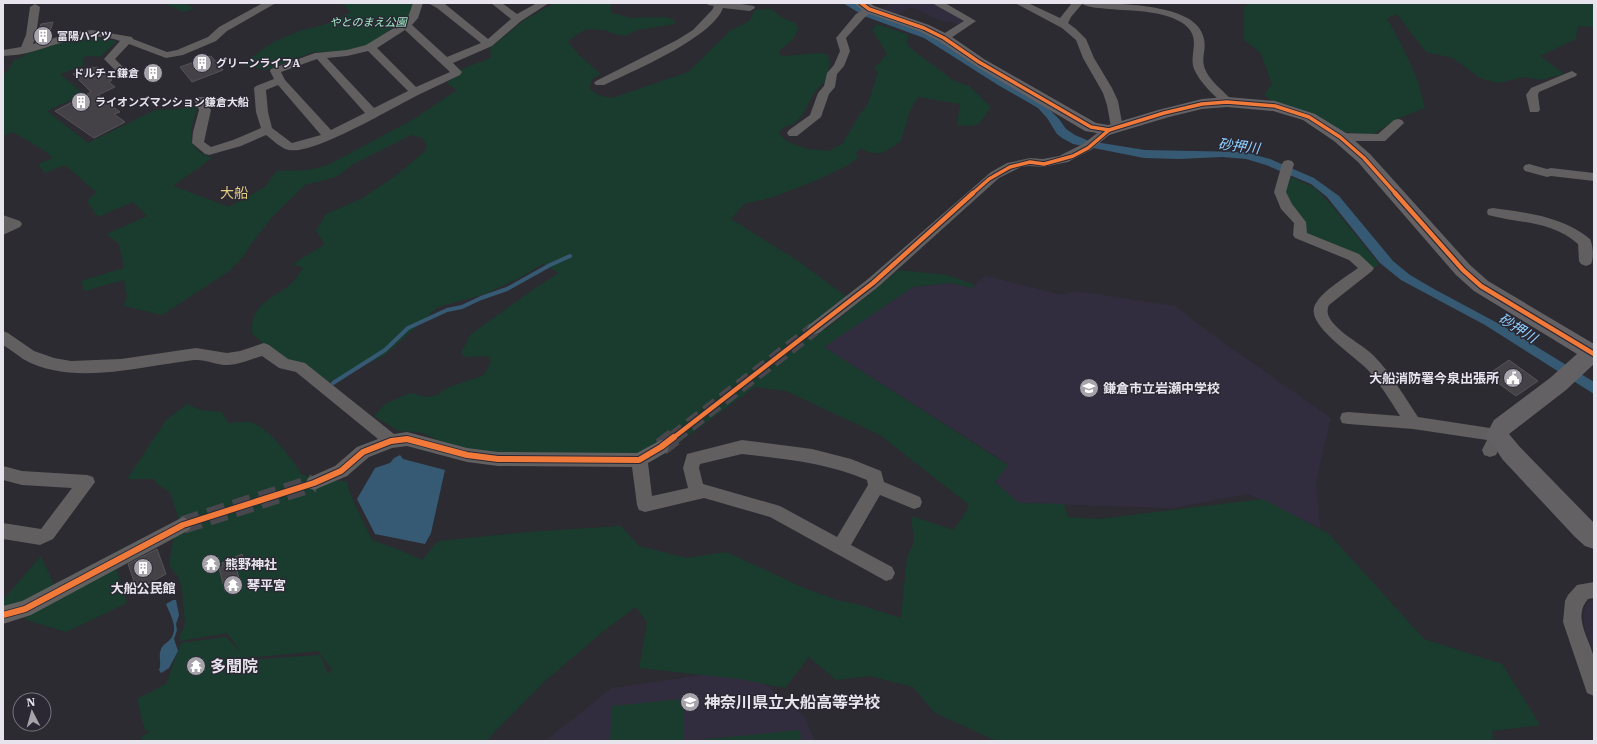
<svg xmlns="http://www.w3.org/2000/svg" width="1597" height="744" font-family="'IBM Plex Serif','Noto Sans JP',serif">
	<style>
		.built { fill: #322d3e }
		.green { fill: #193c2e; fill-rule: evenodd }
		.water { fill: #365a73 }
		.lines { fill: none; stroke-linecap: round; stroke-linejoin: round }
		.stream { stroke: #365a73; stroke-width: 4 }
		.building { fill: #444247; stroke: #565358 }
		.street-tunnel-far1 { stroke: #48474d; stroke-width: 14; stroke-dasharray: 14 7; stroke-linecap: butt }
		.street-tunnel { stroke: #48474d; stroke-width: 18; stroke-dasharray: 18 9; stroke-linecap: butt }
		.street { fill: #615f60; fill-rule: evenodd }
		.secondary { fill: #636163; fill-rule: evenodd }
		.cycleway-far2-casing { stroke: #2b2834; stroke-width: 5.5 }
		.cycleway-far1-casing { stroke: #2b2834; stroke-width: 7 }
		.cycleway-casing { stroke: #2b2834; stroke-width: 8 }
		.cycleway-far2 { stroke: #f17a3a; stroke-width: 3.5 }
		.cycleway-far1 { stroke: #f17a3a; stroke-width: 4.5 }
		.cycleway { stroke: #f17a3a; stroke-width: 6 }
		.labels { text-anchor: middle; stroke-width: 3; stroke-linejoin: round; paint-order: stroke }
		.far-park-label { font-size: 11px; font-style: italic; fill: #a1eec8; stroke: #2b2834 }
		.far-poi-label { font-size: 11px; font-weight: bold; fill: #e7e4ed; stroke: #2b2834; text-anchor: start }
		.poi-label { font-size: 13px; font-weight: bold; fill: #e7e4ed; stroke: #2b2834; text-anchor: start }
		.water-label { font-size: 14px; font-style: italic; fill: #8fd2ff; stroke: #2b2834 }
		.neighbourhood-label { font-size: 14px; fill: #e1cb7e; stroke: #2b2834 }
		.near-poi-label { font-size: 16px; font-weight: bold; fill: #e7e4ed; stroke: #2b2834; text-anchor: start }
	</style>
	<rect width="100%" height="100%" fill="#2c2b31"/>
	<g class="built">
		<polygon points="890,3 933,3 968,20 960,25 950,21 947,23 911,7 898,15 881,9"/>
		<polygon points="985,276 1062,295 1076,291 1175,306 1210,333 1331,418 1316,481 1320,528 1248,494 1171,508 1019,503 995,482 1008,464 824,347 913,287 951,283 972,288"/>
		<polygon points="1594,599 1594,654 1584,624 1584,612 1587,603"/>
		<polygon points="717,673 761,681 804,716 815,741 545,741 612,688"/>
	</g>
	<g class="green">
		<polygon points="164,3 186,3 194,9 183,12"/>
		<polygon points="341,3 413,3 410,16 366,46 348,51 313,52 267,70 240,65 274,42 299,31 327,24 351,12"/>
		<path d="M555,3H579L584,5L586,3H613L610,8L612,13L631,18L665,17L674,19L675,24L637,30L625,36L615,34L604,30L588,29L577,34L568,42L579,55L601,74L592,79L589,88L598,95L612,98L688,72L730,31L749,21L755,10L771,9L782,18L795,23L798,28L796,34L793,39L780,50L779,55L784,56L820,53L828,55L830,65L825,81L813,94L803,114L794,124L785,127L778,133L788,142L807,149L829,151L843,143L860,114L868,104L878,72L874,68L887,54L872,30L877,24L909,35L906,41L910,48L954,81L969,86L991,107L979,124L970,126L957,125L960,104L918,97L909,113L901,141C884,152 881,158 861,149L855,153L859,157L848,165L815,181L773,197L744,204L731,219L798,261L847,297L816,321L825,330L899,270L947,275L975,285L972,288L951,283L913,287L824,347L1008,465L995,482L1019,503L1064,504L1068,517L1099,519L1263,499L1329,534L1424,639L1502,664L1540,725L1492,731L1493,741H997L935,713L913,687L870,676L836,680L809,657L785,688L740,679L639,668L647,622L636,607L605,630L545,681L486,741H142V737L151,730L145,731L137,699L166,684L181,643L226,637L242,653L227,633L180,641V635L185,625L182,590L179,578L169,565L174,536L180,522L170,492L157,484L154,479H127L166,420L187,404L201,410L222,412L228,423C235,423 247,421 253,423C270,429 293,460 302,475L347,482C351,500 364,522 372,540L400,550L422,560L438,541L527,532L621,526L639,546L687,558L726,552L804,588L837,600L857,604L901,618L907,557L914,542L911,516L954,530L967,510L968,504L880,435L786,391L755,387L655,460L640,456L495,453L450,445L419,432L399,431L374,416L385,404L410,393L427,397L438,395L447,388L484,375L491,362L488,356L465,357L461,353L471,334L537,287L559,273L543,264L519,278L485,294L438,307L384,356L324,384L283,359L252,334C249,306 270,300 290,285C295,281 299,273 303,268L293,264L325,244L316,231L326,214L361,199L394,177L424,152L427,146L422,138L411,135L355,163L336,177L305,185L273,216L253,241L243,257L228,272L162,315L124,306L127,296L124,280L84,291L81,281L124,268L119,244L107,234L147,216L133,202L98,217L87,201L96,192L65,165L45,173L38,164L53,158L45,151L13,132L3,136V75L10,68L13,61L22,57L26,54L76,38L94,37L117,41L100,57L88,56L83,58V66L60,74L84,94L47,111L88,143L155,110L181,109L188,106L198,105C191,130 182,147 212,158L173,186L229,207L265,187L277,171L309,170L328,165L414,119L457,90L446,83L458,76L459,70L491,58L490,48L523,21ZM318,651L332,670L328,674L320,655L248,660L246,658Z"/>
		<polygon points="1248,3 1594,3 1594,27 1578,26 1576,39 1540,56 1564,74 1541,80 1525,77 1498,83 1480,78 1453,58 1426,52 1397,14 1387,18 1406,54 1418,82 1425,108 1399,118 1372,135 1320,129 1280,107 1264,95 1272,84 1260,52 1244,40 1244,7"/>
		<polygon points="1291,177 1315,188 1332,206 1379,264 1373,269 1308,234 1304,222 1284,194"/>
		<polygon points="41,556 54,585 10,609 3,607 3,600"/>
		<polygon points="116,567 127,603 66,632 23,619"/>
		<polygon points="683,699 684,741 610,741 612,706"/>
		<polygon points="800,730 801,741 697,741 697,740"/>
	</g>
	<g class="water">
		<polygon points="843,3 854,3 930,34 1044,104 1059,119 1066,129 1075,135 1089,141 1145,150 1244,152 1270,159 1314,178 1339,196 1393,261 1410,275 1434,289 1503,326 1594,382 1594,394 1485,325 1401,280 1380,263 1327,197 1311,184 1266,165 1246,159 1222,157 1179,159 1144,158 1073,144 1062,138 1057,134 1047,118 1038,108 998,85 924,38 864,16"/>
		<polygon points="400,455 403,459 445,470 431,533 425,544 375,534 357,499 375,468 390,463 394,458"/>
		<path d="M173,600H176L179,615L176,624L177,630L174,639L178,651L169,668L161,673L159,670C162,663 158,656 161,649C163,644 169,642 172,637C178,627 170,614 166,604Z"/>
	</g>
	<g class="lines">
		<polyline class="stream" points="333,383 385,350 408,328 447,310 462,307 481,298 507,289 550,265 570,256"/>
	</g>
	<g class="building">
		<polygon points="53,22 48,38 35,42 41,24"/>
		<polygon points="211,56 223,70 192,82 180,67"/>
		<polygon points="92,67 94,68 97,67 112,80 109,82 115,87 98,95 120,112 114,114 125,122 94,138 55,111 91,92 73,74"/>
		<polygon points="1509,360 1538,381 1516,396 1487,375"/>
		<polygon points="157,549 166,574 137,590 128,564"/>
		<polygon points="242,554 246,567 237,571 241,586 228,592 227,590 225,591 219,568 223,566 222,563"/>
	</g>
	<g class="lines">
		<polyline class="street-tunnel-far1" points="673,438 814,329"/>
		<g class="street-tunnel">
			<polyline points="661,447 674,437"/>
			<polyline points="183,525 314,483"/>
		</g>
		<g class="street">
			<path d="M263,3H276L227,31L216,41L183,55L166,58L129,44L115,59L125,69L120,72L116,71L104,59L120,41C88,29 58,45 27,53C19,55 11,55 3,56V50L21,47L26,35L30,7L35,4L40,7L36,35L33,44L75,32L92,30L132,37L133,39L167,52L177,50L208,37L219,27Z"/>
			<path d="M413,3H423L418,18L412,25L447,57L481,43L437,8L428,3L445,4L488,39L511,19L491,3H502L517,14L537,3H549L521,21L492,46L453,63L462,72L460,75C446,82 432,88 418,95C392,108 314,155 289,150C281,149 272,139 266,135L241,146L209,155L205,154L192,143L193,132L199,110L194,99L196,97H204L211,110L204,142L211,147L233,140L261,128L256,112L254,88L256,86L274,79L270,71L271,69L315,53L347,50L366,45L402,23L408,17ZM405,30L450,72L416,87L377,48ZM368,51L408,91L374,108L327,58L347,56ZM317,59L365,113L331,130L285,80L281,72ZM278,85L321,135L292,143L272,128L268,112L266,90Z"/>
			<path d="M707,3H735L754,6L755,8L750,11L723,8C712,38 633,71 604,85H596L594,83L596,81L677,40L693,30L712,10L714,6L708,5Z"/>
			<polygon points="932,3 945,3 976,21 948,40 940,40 939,38 940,36 964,21"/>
			<path d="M1015,3H1028L1060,18L1072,3C1101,3 1186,1 1201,31C1209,47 1201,53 1204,66C1208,81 1224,90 1233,102L1231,104H1223C1213,94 1200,83 1194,69C1188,53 1204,37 1181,22C1160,10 1132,11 1109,9C1101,8 1089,8 1082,4L1071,17L1068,23L1076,29L1086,39L1094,58L1112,88L1118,101L1123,128L1121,131H1114L1091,150L1068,162L1043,167L1030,166L1021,167L999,178L878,287L819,333L814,334L809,333L807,329L809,325L868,279L991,172L1007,163L1021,160L1030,158L1043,159L1059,156L1083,144L1105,127H1111L1107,105L1103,93L1083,58L1076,40L1062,28Z"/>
			<polygon points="869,6 874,9 864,18 846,38 850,51 844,66 837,74 835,87 829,94 821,117 797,136 789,136 787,133 789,130 810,115 818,93 824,86 827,73 834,65 840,51 836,38 856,14"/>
			<polygon points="1572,71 1577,74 1576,76 1539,92 1538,95 1540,110 1538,112 1530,112 1526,95 1531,88"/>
			<polygon points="1398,119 1402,120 1404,123 1385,141 1340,141 1336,140 1334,137 1336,134 1340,133 1378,134 1394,120"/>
			<path d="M1288,160L1292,161L1294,164L1286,192L1292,204L1306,222L1307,233L1359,254L1374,268L1372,271L1329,305C1327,309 1327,313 1329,317C1338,333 1359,342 1373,355C1391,373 1404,396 1418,417L1503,430L1505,435L1496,455L1490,457L1484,455L1482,450L1487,440L1413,429L1348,424L1342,423L1340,418L1342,413L1348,412L1400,416C1390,400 1380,384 1368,370C1356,357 1309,327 1314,308C1317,294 1346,277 1358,268L1349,260L1295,238L1293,235L1294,223L1281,209L1274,192L1282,164L1284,161Z"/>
			<polygon points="1529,164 1547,169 1551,168 1594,173 1594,181 1551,176 1547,177 1525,171 1523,168 1525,165"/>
			<path d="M1493,208C1528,213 1561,216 1590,239C1593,245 1594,258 1591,264L1586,266L1581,264L1579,261L1578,244C1550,220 1521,224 1488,215L1487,212L1488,209Z"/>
			<polygon points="3,215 20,221 22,224 20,227 3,235"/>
			<path d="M3,331L8,333L34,351L54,358L71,361L121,359L196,348L227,353L240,351L264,343L269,345L288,359L305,363L394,434L407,432L467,448L498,452L637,453L661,440L667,442L669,447L667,452L648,463L652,496L688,488L683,468L687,454L742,440L812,449L851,459L881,471L884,482L920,497L922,502L920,507L914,509L880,495L851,545L892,567L895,573L892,579L886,581L770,517L704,498L645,512L639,510L637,505L632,467L498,466L467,462L407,446L392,448L369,457L347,476L314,490L308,488L306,483L308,478L335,466L357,447L378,439L296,372L279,368L262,356C251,359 239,365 227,365C216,365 205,359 194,360C141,366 72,387 23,359C16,354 10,349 3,345ZM742,454C785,459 827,463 867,480L868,485L837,537L780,506L703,484L699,468L700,464Z"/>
			<polygon points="3,466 22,471 87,475 93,477 95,482 53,539 40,545 3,539 3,523 41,529 72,488 22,485 3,480"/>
			<polygon points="183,517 189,520 192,525 189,530 31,615 3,624 3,606 22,601"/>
			<path d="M1594,582V598L1588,599C1572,617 1590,639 1594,658C1596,669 1594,684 1594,696L1587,693L1563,622L1565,601L1568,595L1577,585Z"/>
		</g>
		<polygon class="secondary" points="854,3 870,3 874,6 929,25 949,35 984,59 1096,123 1108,125 1158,110 1202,99 1227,97 1275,101 1315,114 1346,133 1370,154 1470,265 1488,281 1594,344 1594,364 1566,390 1509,434 1519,446 1594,523 1594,549 1585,546 1575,537 1503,460 1486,435 1494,420 1550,378 1577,354 1474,291 1456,275 1358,162 1334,141 1303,120 1273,111 1227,107 1202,109 1169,117 1109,135 1085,131 974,65 939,41 919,31 864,12"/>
		<g class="cycleway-far2-casing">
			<g id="cycleway-far2">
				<polyline points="861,3 869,9 924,28 944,38 979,62 1091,127 1109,130 1164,113 1202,104 1227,102 1275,106 1309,117 1340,137 1364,158 1396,194"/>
				<polyline points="972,194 989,179 1010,167 1030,162 1044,164 1073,156 1088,148 1109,130"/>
			</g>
		</g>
		<g class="cycleway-far1-casing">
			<g id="cycleway-far1">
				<polyline points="1395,193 1463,270 1481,286 1594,354"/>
				<polyline points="673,438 873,283 973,193"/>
			</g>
		</g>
		<g class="cycleway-casing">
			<polyline id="cycleway" points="3,615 25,609 183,525 314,483 341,471 363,452 391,441 407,439 467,455 498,459 639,460 661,447 674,437"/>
		</g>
		<use href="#cycleway-far2" class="cycleway-far2"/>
		<use href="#cycleway-far1" class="cycleway-far1"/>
		<use href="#cycleway" class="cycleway"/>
	</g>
	<defs>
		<g id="building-disc" transform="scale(1)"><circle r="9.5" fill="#a6a3ab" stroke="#2b2834"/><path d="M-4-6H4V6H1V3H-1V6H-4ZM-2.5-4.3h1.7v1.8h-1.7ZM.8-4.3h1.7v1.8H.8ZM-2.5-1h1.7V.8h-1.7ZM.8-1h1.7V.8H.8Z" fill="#fff"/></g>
		<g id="civic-disc" transform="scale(1)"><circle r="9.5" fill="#a6a3ab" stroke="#2b2834"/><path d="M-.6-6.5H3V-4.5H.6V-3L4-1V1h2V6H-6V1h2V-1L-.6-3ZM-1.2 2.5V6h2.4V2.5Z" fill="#fff"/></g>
		<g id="school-disc" transform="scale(1)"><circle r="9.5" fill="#a6a3ab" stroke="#2b2834"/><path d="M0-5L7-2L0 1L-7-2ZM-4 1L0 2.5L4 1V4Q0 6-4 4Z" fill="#fff"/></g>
		<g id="temple-disc" transform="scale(1)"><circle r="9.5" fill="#a6a3ab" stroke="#2b2834"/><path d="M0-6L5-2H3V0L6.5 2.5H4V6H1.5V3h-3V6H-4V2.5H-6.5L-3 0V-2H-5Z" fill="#fff"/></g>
	</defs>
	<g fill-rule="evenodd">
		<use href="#building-disc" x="43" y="36"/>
		<use href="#building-disc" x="202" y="63"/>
		<use href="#building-disc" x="153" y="73"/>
		<use href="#building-disc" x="81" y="102"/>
		<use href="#civic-disc" x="1513" y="378"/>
		<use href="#school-disc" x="1089" y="388"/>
		<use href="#temple-disc" x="211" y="564"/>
		<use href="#building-disc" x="143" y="568"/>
		<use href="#temple-disc" x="233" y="585"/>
		<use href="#temple-disc" x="196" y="666"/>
		<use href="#school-disc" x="690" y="702"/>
	</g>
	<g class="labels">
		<g class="far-park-label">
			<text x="368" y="26">やとのまえ公園</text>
		</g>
		<g class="far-poi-label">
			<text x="57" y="40">富陽ハイツ</text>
			<text x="216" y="67">グリーンライフA</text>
			<text x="139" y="77" text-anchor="end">ドルチェ鎌倉</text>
			<text x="95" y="106">ライオンズマンション鎌倉大船</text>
		</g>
		<g class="poi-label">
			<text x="1499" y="383" text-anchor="end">大船消防署今泉出張所</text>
			<text x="1103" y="393">鎌倉市立岩瀬中学校</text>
			<text x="225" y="569">熊野神社</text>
			<text x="247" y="590">琴平宮</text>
			<text x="143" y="593" text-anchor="middle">大船公民館</text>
		</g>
		<g class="water-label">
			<text transform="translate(1239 146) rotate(7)" y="5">砂押川</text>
			<text transform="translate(1518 328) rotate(32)" y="5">砂押川</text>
		</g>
		<g class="neighbourhood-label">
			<text x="234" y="198">大船</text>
		</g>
		<g class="near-poi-label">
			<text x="210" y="672">多聞院</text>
			<text x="704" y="708">神奈川県立大船高等学校</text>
		</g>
	</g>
	<rect width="1597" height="744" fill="none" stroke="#e7e4ed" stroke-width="8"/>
	<g transform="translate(32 712) rotate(354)"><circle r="19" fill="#2b2834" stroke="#76737e"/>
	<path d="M0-3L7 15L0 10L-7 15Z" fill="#a6a3ab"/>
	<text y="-6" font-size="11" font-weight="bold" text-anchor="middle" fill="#e7e4ed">N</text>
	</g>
</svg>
